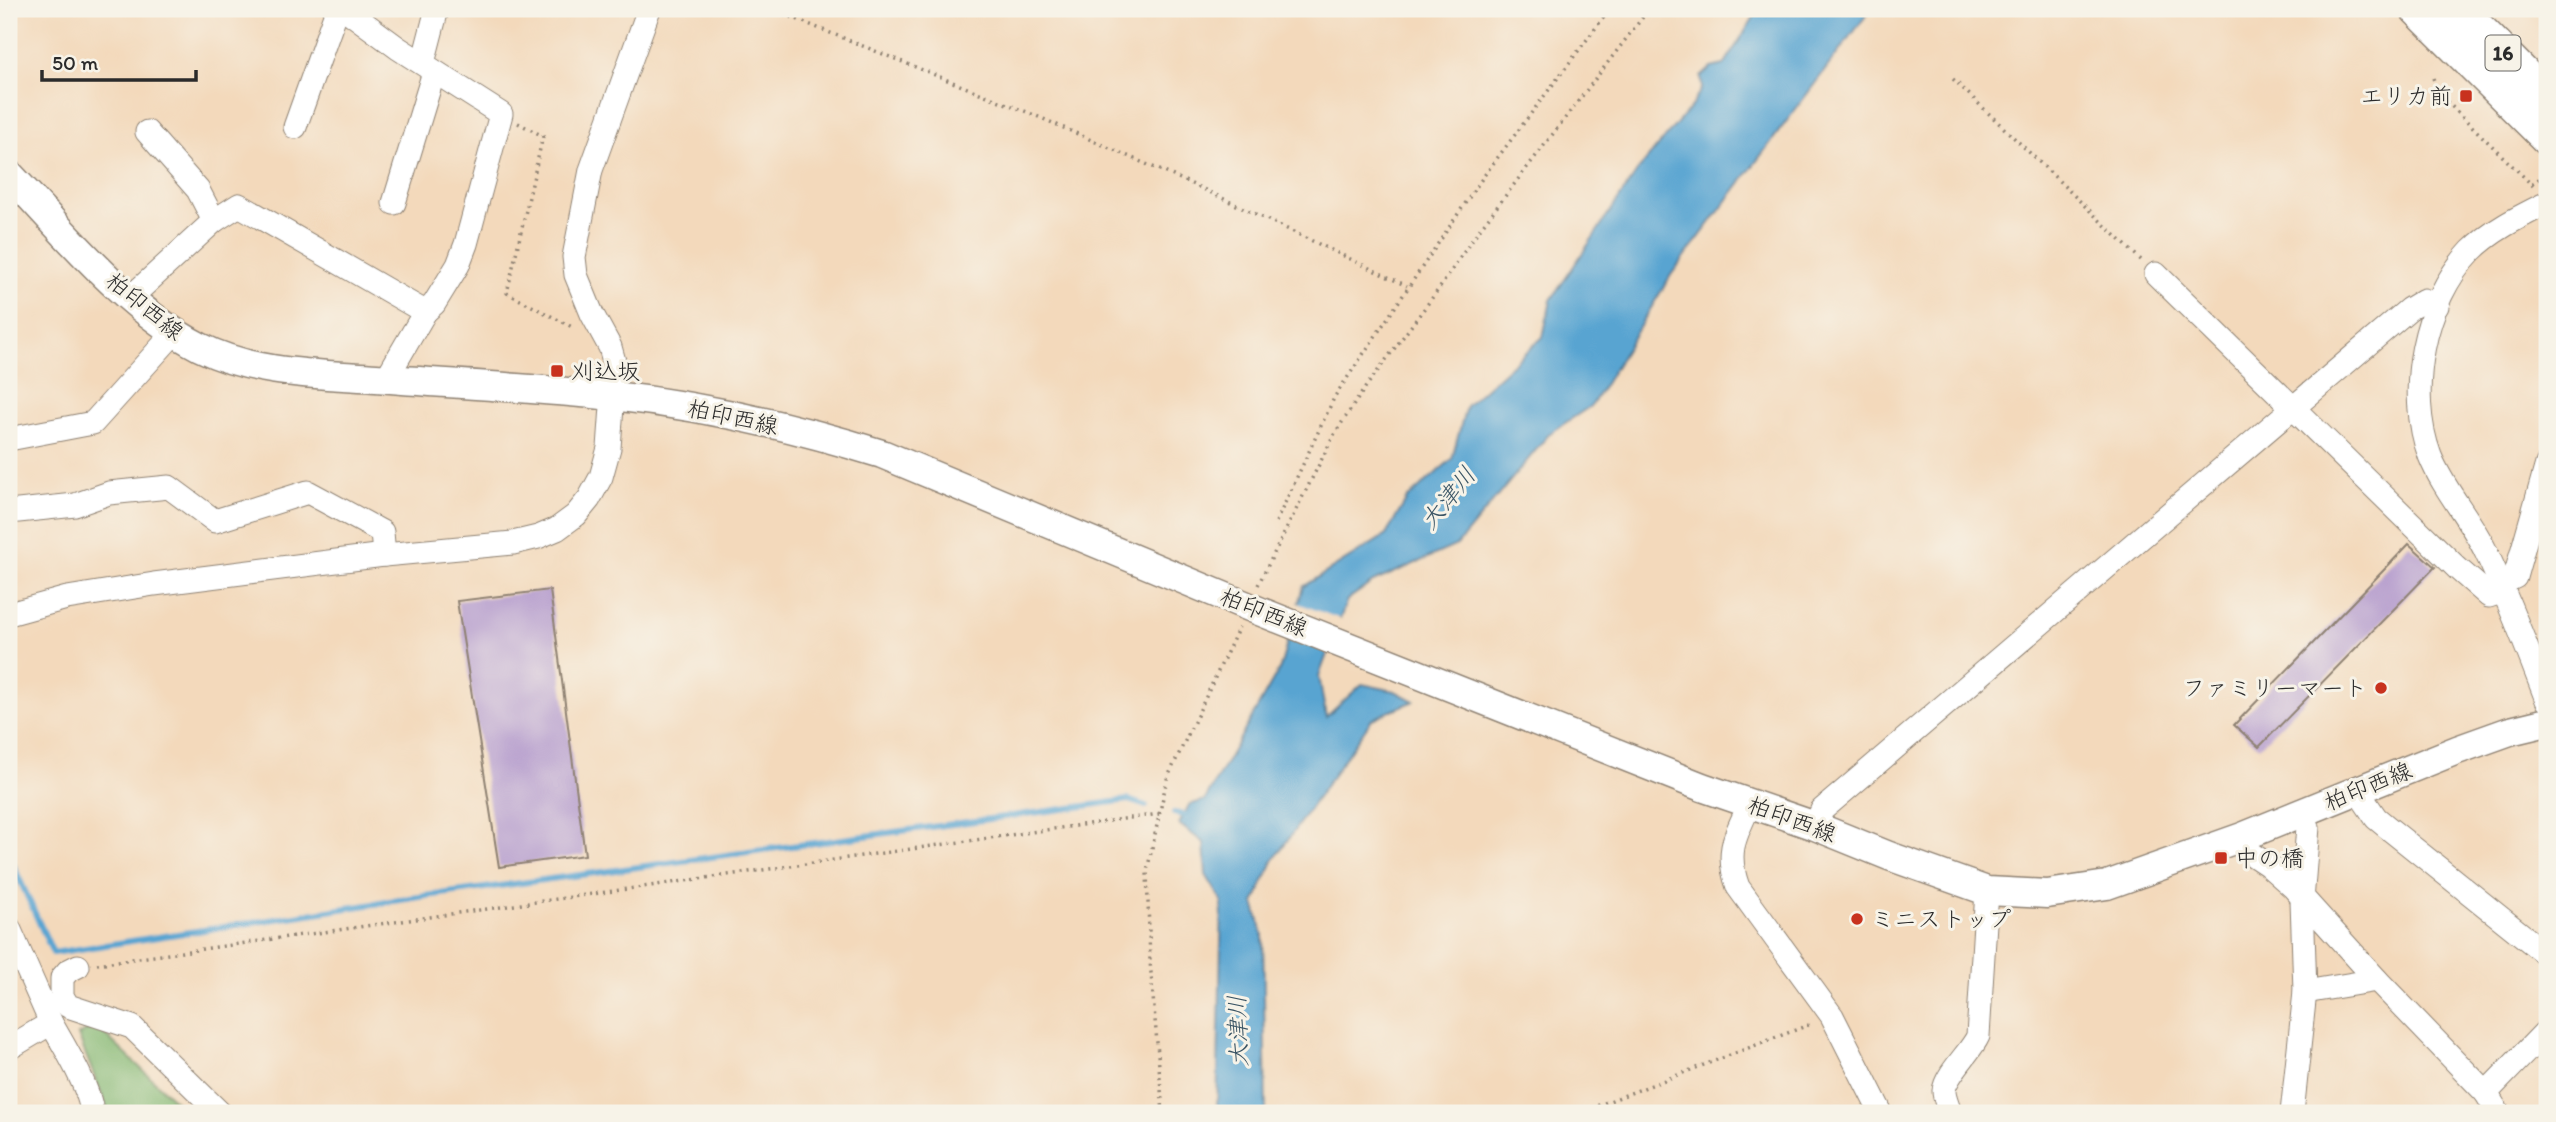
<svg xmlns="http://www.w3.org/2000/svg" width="2556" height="1122" font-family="Itim,'Klee One',sans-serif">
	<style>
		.forest { fill: #85b872; stroke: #58724e; stroke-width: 2 }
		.water { fill: #59a4d1; stroke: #42687e; stroke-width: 2 }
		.pier { fill: #f3d9bb }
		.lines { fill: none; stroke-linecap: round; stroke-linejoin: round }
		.stream { stroke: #59a4d1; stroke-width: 6 }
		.building { fill: #b299cc }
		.minor-casing { stroke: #8f8273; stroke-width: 25 }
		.major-casing { stroke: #8f8273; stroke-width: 31 }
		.highway-casing { stroke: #8f8273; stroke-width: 36 }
		.path { stroke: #8f8273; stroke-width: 3.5; stroke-dasharray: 2 5; stroke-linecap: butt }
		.minor { stroke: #fff; stroke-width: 23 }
		.major { stroke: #fff; stroke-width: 28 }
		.highway { stroke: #fff; stroke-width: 33 }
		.poi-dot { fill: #c8321e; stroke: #f7f3e8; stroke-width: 2.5 }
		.labels { text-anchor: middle; stroke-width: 6; stroke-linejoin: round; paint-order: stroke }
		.shield { fill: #f7f3e8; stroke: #686764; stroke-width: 2 }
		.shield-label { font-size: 21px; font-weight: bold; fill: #2b2b2b }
		.poi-label { font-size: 23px; fill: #2b2b2b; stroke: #f7f3e8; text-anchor: start }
		.street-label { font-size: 23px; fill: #2b2b2b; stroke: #f7f3e8 }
		.water-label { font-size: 24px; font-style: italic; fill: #3b5565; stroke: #f7f3e8 }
	</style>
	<rect width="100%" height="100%" fill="#f7f3e8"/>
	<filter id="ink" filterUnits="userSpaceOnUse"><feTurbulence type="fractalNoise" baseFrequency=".0143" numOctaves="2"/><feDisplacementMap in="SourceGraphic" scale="14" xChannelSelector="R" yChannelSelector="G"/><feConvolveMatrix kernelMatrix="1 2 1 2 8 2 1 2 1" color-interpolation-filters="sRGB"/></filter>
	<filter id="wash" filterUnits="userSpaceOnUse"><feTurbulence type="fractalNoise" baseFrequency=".00686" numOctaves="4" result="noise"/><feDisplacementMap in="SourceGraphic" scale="28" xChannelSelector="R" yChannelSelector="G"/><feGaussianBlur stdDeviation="1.57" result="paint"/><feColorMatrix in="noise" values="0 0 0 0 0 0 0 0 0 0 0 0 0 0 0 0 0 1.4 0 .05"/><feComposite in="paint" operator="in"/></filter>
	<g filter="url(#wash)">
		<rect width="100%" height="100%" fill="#f3d9bb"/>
		<polygon class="forest" points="96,1026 188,1113 109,1113 78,1035"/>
		<polygon class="water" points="1759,9 1871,9 1671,275 1592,405 1550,433 1457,545 1373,582 1347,600 1319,676 1326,717 1362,684 1395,691 1414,701 1372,719 1273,861 1254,903 1263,935 1266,1113 1217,1113 1222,901 1206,875 1204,843 1179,824 1189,805 1205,800 1280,668 1303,587 1386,535 1407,499 1452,459 1466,406 1543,337 1551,300 1639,169 1693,104 1702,88 1701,77 1711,68 1724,65"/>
		<polygon class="pier" points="1295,602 1343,620 1332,651 1286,633"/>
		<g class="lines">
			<g class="stream">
				<polyline points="1174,813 1190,816"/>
				<polyline points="9,856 53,953 426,896 1128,800 1146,806"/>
			</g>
		</g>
		<g id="blocks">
			<g class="building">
				<polygon points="2409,544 2435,567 2259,747 2234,725"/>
				<polygon points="550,590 585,855 499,867 457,601"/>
			</g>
		</g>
	</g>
	<g filter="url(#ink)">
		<use href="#blocks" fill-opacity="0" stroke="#8f8273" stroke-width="2"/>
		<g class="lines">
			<g class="minor-casing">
				<g id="minor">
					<polyline points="345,9 398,48 501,114 466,244 458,265 434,304 425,312 386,379"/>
					<polyline points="423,63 437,9"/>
					<polyline points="295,127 337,9"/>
					<polyline points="147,132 198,190 214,221"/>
					<polyline points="394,203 434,72"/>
					<path d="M2547,203C2521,216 2492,230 2471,251C2423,301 2406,392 2430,456C2444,491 2470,518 2486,552C2509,600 2528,651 2547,700"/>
					<polyline points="2156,274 2457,568 2489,596 2504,591"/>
					<polyline points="130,298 214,221 239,205 425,312"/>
					<polyline points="9,439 93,423 174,333"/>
					<polyline points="9,512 75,505 109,493 169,487 215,521 308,492 382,532 384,555"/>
					<polyline points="2500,584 2515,577 2547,464"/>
					<polyline points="9,614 67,598 154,584 384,555 513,543 538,537 557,529 576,515 589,499 601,477 609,448 615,365 610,347 592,314 576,275 574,257 591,170 649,9"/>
					<polyline points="2357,790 2376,818 2387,827 2547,955"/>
					<path d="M1750,804C1735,836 1725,852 1738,887L1832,1016L1881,1113"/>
					<polyline points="1815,826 1822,810 2409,309 2424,300 2437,306"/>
					<polyline points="2242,837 2247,851 2268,865 2293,887 2377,980 2486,1093"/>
					<polyline points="9,928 51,1023 9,1048"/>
					<polyline points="78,966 68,971 62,978 62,996 68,1006 132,1027 220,1113"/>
					<polyline points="2305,992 2377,980"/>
					<path d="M51,1023C64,1046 90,1088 92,1113"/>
					<path d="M1950,1113C1948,1106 1944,1098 1944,1091C1945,1075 1971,1052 1978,1036L1987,891"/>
					<polyline points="2292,1113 2305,992 2302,900 2308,827 2303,812"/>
					<polyline points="2498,1113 2486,1093 2547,1030"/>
				</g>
			</g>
			<g class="major-casing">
				<path id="major" d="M9,174C66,234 126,309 200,347C253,374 317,374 376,378C455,384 534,388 613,396C705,406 795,427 882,454L1259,611L1702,787L1815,826L1889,856L1987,891L2047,894L2107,885L2242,837L2457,750L2510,731L2547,722"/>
			</g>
			<g class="highway-casing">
				<g id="highway">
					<polyline points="2417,9 2547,138"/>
					<polyline points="2459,9 2547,97"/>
				</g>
			</g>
			<g class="path">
				<polyline points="771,9 1032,114 1203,189 1407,286"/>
				<polyline points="2433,78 2439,94 2533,186"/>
				<polyline points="1953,79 2141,260"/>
				<polyline points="518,123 543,136 507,293 574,328"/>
				<polyline points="2532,184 2547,173"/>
				<polyline points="1276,522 1335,396 1483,177 1610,9"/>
				<polyline points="1258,585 1335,433 1365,388 1441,286 1476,234 1649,9"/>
				<polyline points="97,964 1159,814"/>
				<polyline points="1163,1113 1150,961 1147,871 1167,779 1239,627"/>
				<polyline points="1578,1113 1811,1024"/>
			</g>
			<use href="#minor" class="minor"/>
			<use href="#major" class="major"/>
			<use href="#highway" class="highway"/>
		</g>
	</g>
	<g class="poi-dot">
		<rect x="2459" y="89" width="14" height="14" rx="3.5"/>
		<rect x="550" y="364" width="14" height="14" rx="3.5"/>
		<circle cx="2381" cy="688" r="7"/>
		<rect x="2214" y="851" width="14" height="14" rx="3.5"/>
		<circle cx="1857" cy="919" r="7"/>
	</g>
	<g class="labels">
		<rect class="shield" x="2485.5" y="35.5" width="35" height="35" rx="5"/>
		<g class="shield-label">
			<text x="2503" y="60">16</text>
		</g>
		<g class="poi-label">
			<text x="2452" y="104" text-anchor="end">エリカ前</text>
			<text x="571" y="379">刈込坂</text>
			<text x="2367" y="696" text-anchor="end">ファミリーマート</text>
			<text x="2235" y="866">中の橋</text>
			<text x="1871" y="927">ミニストップ</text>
		</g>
		<g class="street-label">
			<text transform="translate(145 306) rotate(39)" y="8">柏印西線</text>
			<text transform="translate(733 417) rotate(12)" y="8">柏印西線</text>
			<text transform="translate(1264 612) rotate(22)" y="8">柏印西線</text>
			<text transform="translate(2368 786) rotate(-22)" y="8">柏印西線</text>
			<text transform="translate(1792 819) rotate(20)" y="8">柏印西線</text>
		</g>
		<g class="water-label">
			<text transform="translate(1448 498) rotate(-51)" y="8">大津川</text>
			<text transform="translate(1238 1031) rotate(-92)" y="8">大津川</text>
		</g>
	</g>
	<rect width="2556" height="1122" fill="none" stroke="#f7f3e8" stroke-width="35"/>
	<path d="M42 70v10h154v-10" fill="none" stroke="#2b2b2b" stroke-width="3.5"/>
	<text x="52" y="70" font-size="21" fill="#2b2b2b" stroke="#f7f3e8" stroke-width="5" paint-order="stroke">50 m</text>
</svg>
